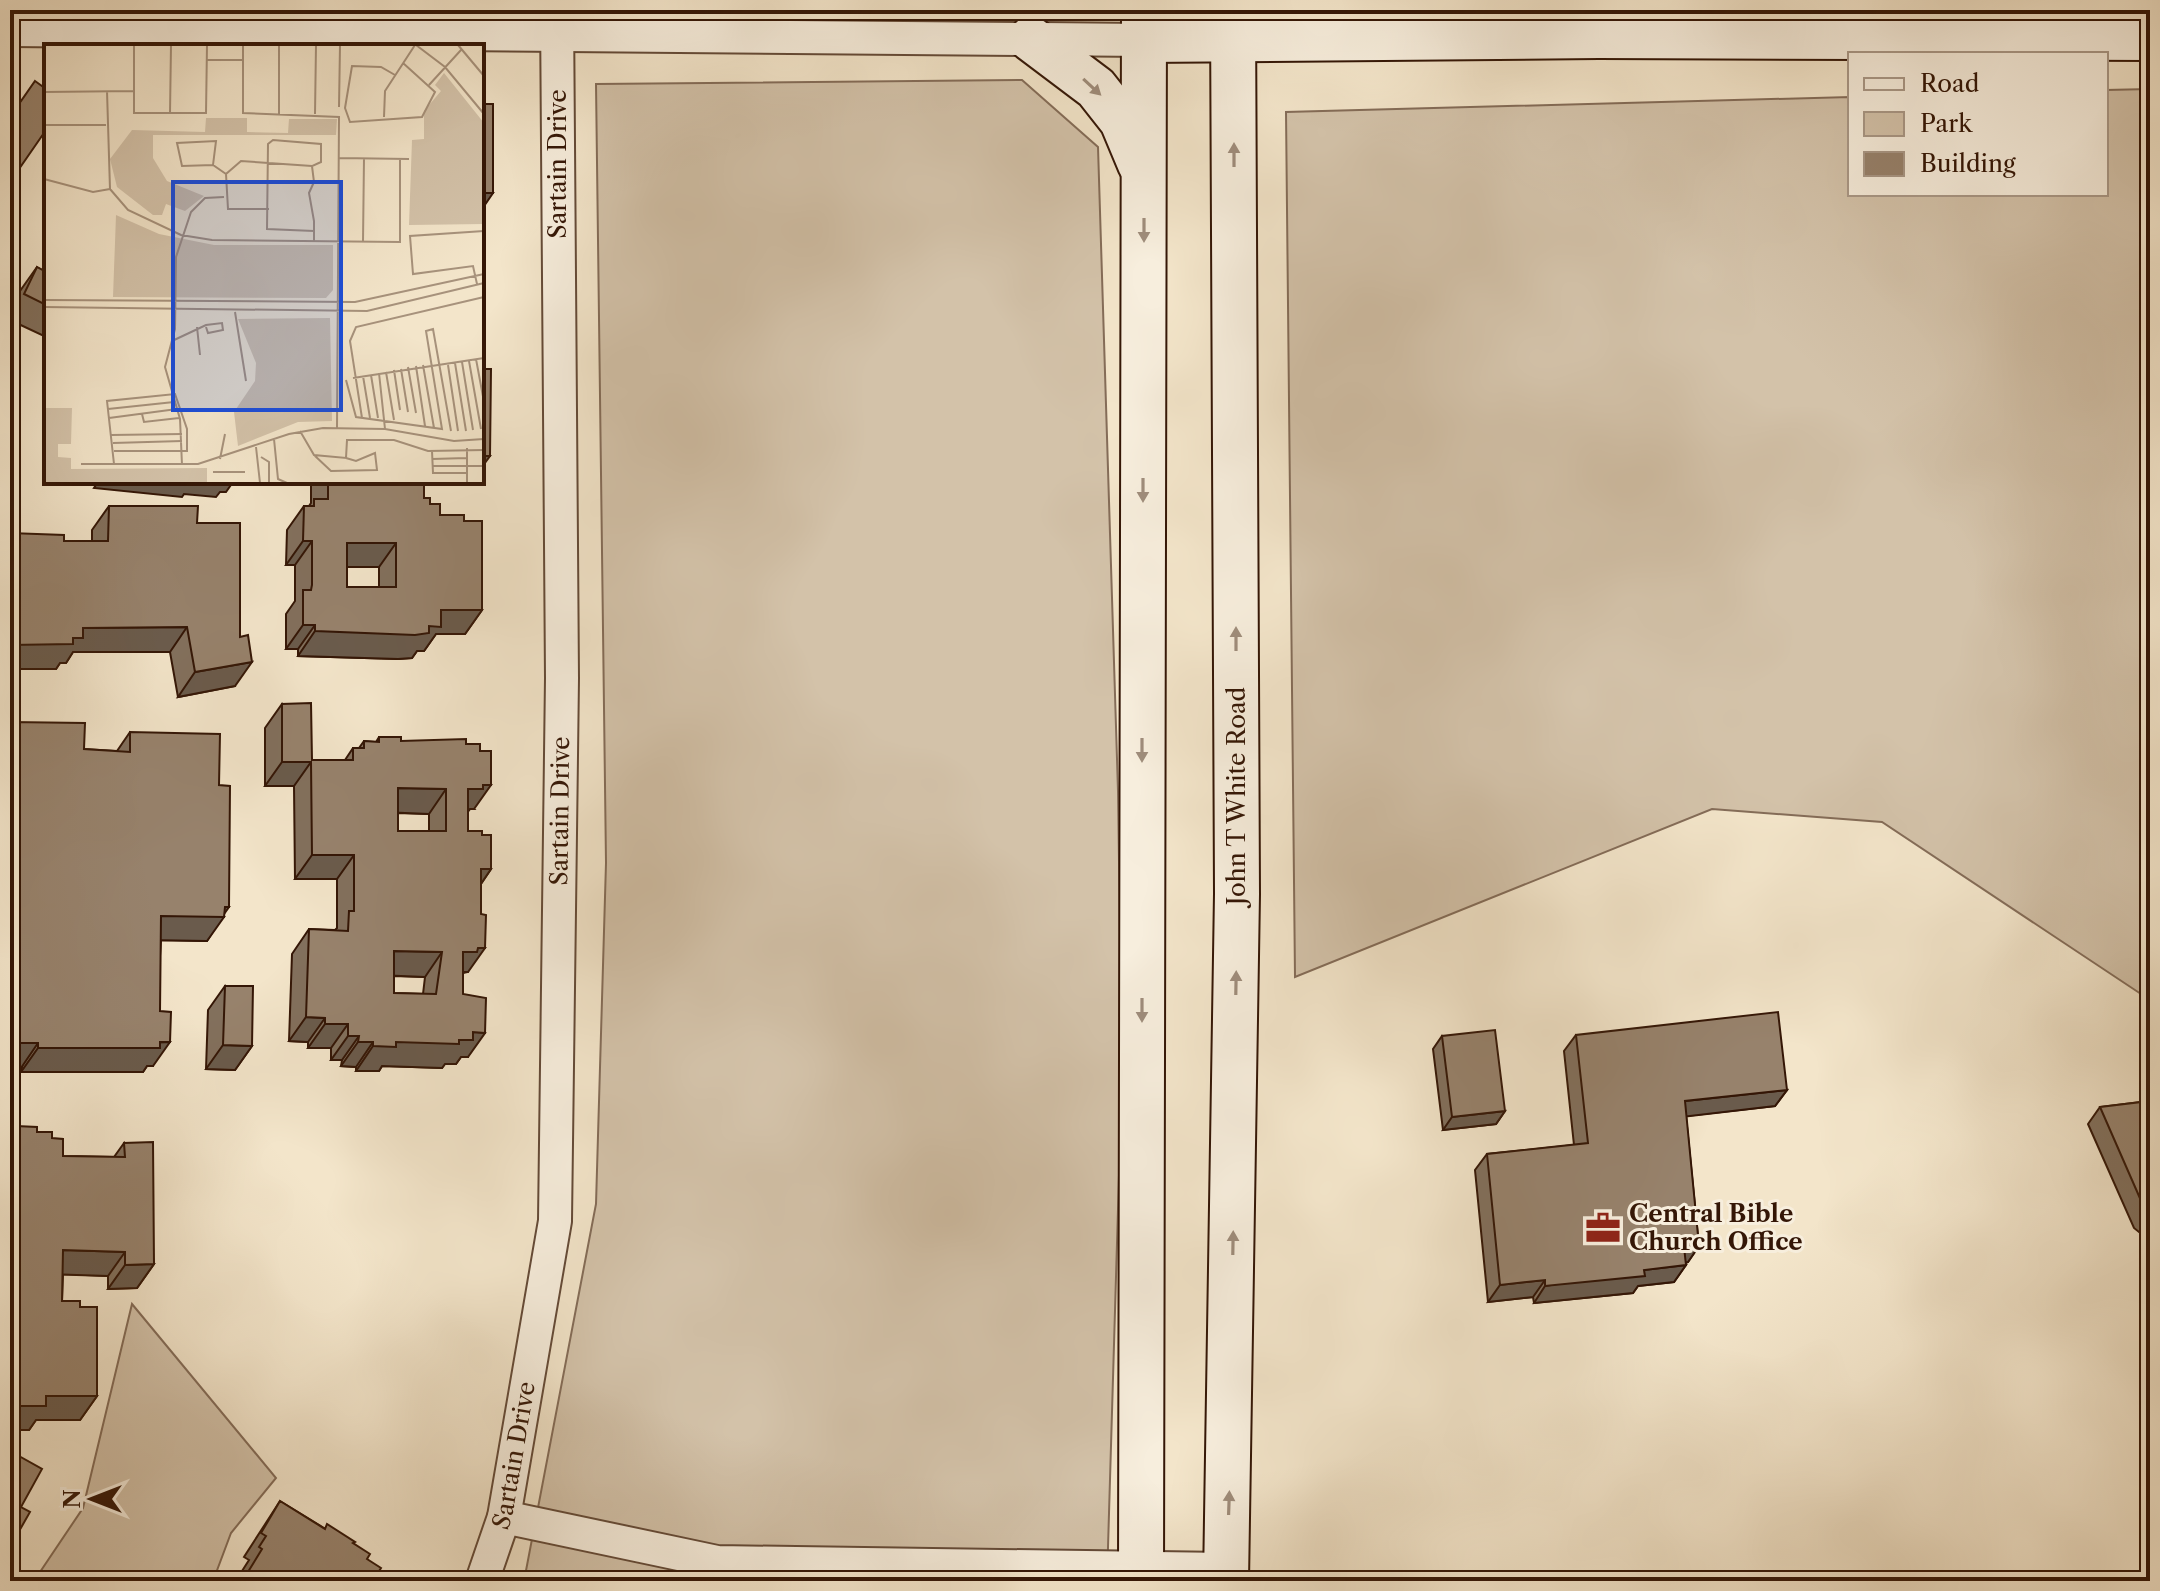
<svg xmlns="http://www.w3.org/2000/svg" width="2160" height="1591" font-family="'Libre Caslon Text',serif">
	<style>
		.green { fill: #d3c2a9; stroke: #846c58; stroke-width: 2 }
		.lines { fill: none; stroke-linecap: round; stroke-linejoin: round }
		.street-casing { stroke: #644a37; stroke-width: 36 }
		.secondary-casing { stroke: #341606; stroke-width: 48 }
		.street { stroke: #f7eedd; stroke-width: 32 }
		.secondary { stroke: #f7eedd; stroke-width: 44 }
		.wall { fill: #82705d; stroke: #341606; stroke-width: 2; fill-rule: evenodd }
		.shaded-wall { fill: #6a5b4c; stroke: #341606; stroke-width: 2 }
		.building { fill: #97826c; stroke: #341606; stroke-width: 2; fill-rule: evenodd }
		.oneway { fill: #9f8d7c }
		.labels { text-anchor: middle; stroke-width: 6; stroke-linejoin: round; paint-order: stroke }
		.street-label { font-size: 24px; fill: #341606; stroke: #f7eedd }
		.poi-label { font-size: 24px; font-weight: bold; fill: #341606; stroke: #f7eedd; text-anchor: start }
		.inset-road { fill: none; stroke: #a7927c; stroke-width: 2 }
		.view { fill: #1d4ed8; fill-opacity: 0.15; stroke: #1d4ed8; stroke-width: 4 }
		.inset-edge { fill: none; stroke: #341606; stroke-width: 4 }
	</style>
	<rect width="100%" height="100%" fill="#f3e5ca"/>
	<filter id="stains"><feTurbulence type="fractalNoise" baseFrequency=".0025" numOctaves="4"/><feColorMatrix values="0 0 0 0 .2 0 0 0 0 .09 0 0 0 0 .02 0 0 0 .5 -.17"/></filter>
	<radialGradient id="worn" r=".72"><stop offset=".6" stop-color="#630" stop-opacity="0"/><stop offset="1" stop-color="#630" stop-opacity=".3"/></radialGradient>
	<g class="green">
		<polygon points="1022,80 1098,147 1118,791 1122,1074 1107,1581 524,1581 596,1204 606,863 596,84"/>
		<polygon points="2150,89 2150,1000 1882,822 1712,809 1295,977 1286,112 1850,97 1850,194 2106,194 2106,90"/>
		<polygon points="132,1304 276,1478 231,1533 213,1581 34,1581 83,1508"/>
	</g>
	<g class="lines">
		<g class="street-casing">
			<g id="street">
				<polyline points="10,30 1144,40"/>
				<polyline points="504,1517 717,1562 1226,1569"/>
				<path id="s1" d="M482,1581L504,1517L555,1221L562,678L557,10"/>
			</g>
		</g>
		<g class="secondary-casing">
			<g id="secondary">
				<polyline points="1031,39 1096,88 1122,121 1140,164"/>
				<polyline points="1144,40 1599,36 2150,38"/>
				<polyline points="1141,1581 1144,10"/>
				<polyline points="1226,1581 1237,894 1233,10"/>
			</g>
		</g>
		<use href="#street" class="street"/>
		<use href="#secondary" class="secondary"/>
	</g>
	<g class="wall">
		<polygon points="37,267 46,272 46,337 10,320 10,312 20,291"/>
		<path d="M311,482H424V498L440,515L464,521L482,610L465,634H436L424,651H417L412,658L398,659L298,656V649H286V614L295,601V565H286L287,530L304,506H309L311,503ZM347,567H379V587H347Z"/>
		<polygon points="109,506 197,523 235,686 178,697 170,652 73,652 66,663 60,663 56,669 10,669 10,533 64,541 92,541 92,530"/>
		<path d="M282,704L312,760H345L353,748H359L364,741L376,742L379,737L401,741L474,809H470L468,811V831L482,835L491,869L481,884L468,972L463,973V994L468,1057H461L456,1064H445L442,1068L382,1066L379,1071H356V1067L341,1066L342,1060H331V1048H308V1042L289,1041L292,954L309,929L335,930L337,928V879H295L294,786H265V728ZM398,813L429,814V831H398ZM394,976L425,977L423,994L394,993Z"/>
		<polygon points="130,732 219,785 224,914 207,941 161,940 153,1066 147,1066 143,1072 21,1072 84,749 117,751"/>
		<polygon points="225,986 252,1046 235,1070 206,1069 208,1010"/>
		<polygon points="1576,1035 1787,1090 1775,1106 1686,1116 1699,1246 1688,1262 1685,1263 1686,1265 1674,1282 1638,1286 1633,1293 1534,1303 1533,1297 1488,1302 1475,1170 1487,1154 1574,1145 1564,1051"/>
		<polygon points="1442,1036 1505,1111 1496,1124 1443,1130 1433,1049"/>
		<polygon points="2150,1101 2150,1241 2134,1228 2088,1124 2100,1107"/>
		<polygon points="16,1126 37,1132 52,1138 63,1156 114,1157 124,1143 154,1264 137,1288 108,1289 108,1276 63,1274 62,1301 80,1307 97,1396 80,1420 36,1420 29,1430 10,1430 10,1131 12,1131"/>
		<polygon points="280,1501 324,1528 354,1544 367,1559 376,1576 377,1581 240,1581 246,1573 242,1571 249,1560 244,1557"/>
	</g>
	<g class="shaded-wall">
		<polygon points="482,193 493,193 482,209"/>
		<polygon points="482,456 490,456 482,467"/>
		<polygon points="10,463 18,463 10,475"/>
		<polygon points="98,482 233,482 226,492 220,492 216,497 184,494 182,497 94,488"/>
		<polygon points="303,541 312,541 295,565 286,565"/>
		<polygon points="347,543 396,543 379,567 330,567"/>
		<polygon points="441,610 482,610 465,634 436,634 424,651 417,651 412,658 398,659 298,656 315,631"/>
		<polygon points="303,625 315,625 298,649 286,649"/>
		<polygon points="187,627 170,652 73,652 66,663 60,663 56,669 10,669 10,645 83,628"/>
		<polygon points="252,662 235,686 178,697 195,672"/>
		<polygon points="282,762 311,762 294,786 265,786"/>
		<polygon points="483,785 491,785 474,809 470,809 467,813 468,789"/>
		<polygon points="398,788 446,789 429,814 381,812"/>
		<polygon points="312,855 354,855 337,879 295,879"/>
		<polygon points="481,869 491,869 474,894"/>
		<polygon points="225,907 229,907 222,917 224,917 207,941 144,940 161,916"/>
		<polygon points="478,948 485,948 468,972 464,972 461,977 463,952"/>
		<polygon points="394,951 442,952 425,977 377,975"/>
		<polygon points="306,1017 325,1018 308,1042 289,1041"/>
		<polygon points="325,1024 348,1024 331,1048 308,1048"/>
		<polygon points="473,1032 485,1033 468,1057 461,1057 456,1064 445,1064 442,1068 382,1066 379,1071 356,1071 373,1046 396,1042 459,1040"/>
		<polygon points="348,1036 359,1036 342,1060 331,1060"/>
		<polygon points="170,1042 153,1066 147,1066 143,1072 21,1072 38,1048"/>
		<polygon points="358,1042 373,1042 356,1067 341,1066"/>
		<polygon points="10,1043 38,1043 21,1068 10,1067"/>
		<polygon points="223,1045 252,1046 235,1070 206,1069"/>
		<polygon points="1787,1090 1775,1106 1673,1118 1685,1101"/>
		<polygon points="1505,1111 1496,1124 1443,1130 1452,1117"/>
		<polygon points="10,1180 18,1180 10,1192"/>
		<polygon points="1699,1246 1688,1262 1672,1264 1684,1247"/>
		<polygon points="63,1250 125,1252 108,1276 46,1274"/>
		<polygon points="154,1264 137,1288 108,1289 125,1265"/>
		<polygon points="1686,1265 1674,1282 1638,1286 1633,1293 1534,1303 1545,1286 1644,1270"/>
		<polygon points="1545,1280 1533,1297 1488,1302 1500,1285"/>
		<polygon points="46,1396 97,1396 80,1420 36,1420 29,1430 10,1430 10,1406"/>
	</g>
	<g class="building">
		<polygon points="35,81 46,89 46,130 10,182 10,105 16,97 21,101"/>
		<rect x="482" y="104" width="11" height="89"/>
		<polygon points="37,267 46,272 46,305 24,294"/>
		<polygon points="10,331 20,331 18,463 10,463"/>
		<polygon points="482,369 491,369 490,456 482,456"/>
		<path d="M328,482H424V498H430V504H440V515H464V521H482V610H441V627L429,626V633L415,635L315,631V625H303V590H311L312,585V541H303L304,506H314V499H328ZM347,543H396V587H347Z"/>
		<polygon points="109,506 198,506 197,523 240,523 240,637 248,635 252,662 195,672 187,627 83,628 83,638 73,638 73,644 10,645 10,533 64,535 64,541 108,541"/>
		<path d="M311,703L312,760H353V748H364V741L379,742V737H401V741L466,739V744H480V751H491V785H483V789H468V831H482V835H491V869H481V914L486,915L485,948H478L477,952H463V994L486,998L485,1033L473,1032V1040H459V1044L396,1042V1047L373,1046V1042H358L359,1036H348V1024H325V1018L306,1017L309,929L348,931L349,911H354V855H312L311,762H282V704ZM398,788L446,789V831H398ZM394,951L442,952L436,994L394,993Z"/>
		<polygon points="10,722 85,723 84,749 130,752 130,732 220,734 219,785 230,786 229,907 225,907 224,917 161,916 160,1011 171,1012 170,1042 160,1042 160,1048 38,1048 38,1043 10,1043"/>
		<polygon points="225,986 253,986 252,1046 223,1045"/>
		<polygon points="1778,1012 1787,1090 1685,1101 1699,1246 1684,1247 1686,1265 1644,1270 1645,1276 1545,1286 1545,1280 1500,1285 1487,1154 1588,1143 1576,1035"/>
		<polygon points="1495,1030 1505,1111 1452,1117 1442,1036"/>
		<polygon points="2150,1101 2150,1215 2146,1212 2100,1107"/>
		<polygon points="16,1126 37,1127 37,1132 52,1132 52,1138 63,1139 63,1156 125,1157 124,1143 153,1142 154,1264 125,1265 125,1252 63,1250 62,1301 80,1301 80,1307 97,1307 97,1396 46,1396 46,1406 10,1406 10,1223 18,1223 18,1180 10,1180 10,1131 16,1131"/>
		<polygon points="10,1451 42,1469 21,1507 30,1512 10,1547"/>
		<polygon points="280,1501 325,1529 327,1524 355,1542 353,1543 370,1554 367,1559 381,1568 376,1576 379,1578 377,1581 262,1581 248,1572 262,1549 259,1547 266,1536 261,1533"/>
	</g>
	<defs><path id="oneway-solid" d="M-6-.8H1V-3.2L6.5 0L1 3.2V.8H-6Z" transform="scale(2)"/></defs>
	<g class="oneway">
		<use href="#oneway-solid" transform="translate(1092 87) rotate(43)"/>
		<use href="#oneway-solid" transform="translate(1234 155) rotate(-90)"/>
		<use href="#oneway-solid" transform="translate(1144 230) rotate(90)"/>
		<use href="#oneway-solid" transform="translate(1143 490) rotate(90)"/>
		<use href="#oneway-solid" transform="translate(1236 639) rotate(-90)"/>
		<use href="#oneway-solid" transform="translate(1142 750) rotate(90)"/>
		<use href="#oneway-solid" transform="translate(1236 983) rotate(-89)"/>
		<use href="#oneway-solid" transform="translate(1142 1010) rotate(90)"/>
		<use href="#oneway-solid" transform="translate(1233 1243) rotate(-89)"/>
		<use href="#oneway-solid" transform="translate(1229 1503) rotate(-88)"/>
	</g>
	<defs>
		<g id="office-bare" transform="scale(2.76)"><path d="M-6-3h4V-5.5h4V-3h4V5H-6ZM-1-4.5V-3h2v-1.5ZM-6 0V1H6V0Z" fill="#8f2418" stroke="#f7eedd" stroke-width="2.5" paint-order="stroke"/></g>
	</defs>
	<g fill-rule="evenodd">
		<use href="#office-bare" x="1603" y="1228"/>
	</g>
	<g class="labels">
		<g class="street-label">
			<text transform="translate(558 164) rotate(-90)" y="8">Sartain Drive</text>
			<text transform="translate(1237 796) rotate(-90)" y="8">John T White Road</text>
			<text dy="8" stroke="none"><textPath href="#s1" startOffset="778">Sartain Drive</textPath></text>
			<text dy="8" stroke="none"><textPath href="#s1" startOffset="130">Sartain Drive</textPath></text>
		</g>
		<g class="poi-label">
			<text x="1629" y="1222">Central Bible<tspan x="1629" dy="28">Church Office</tspan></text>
		</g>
	</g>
	<g transform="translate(44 44)">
		<rect width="440" height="440" fill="#f3e5ca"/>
		<path d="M400,29L440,79V180L365,181L368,96L380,95V67L397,47L391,41ZM162,74H203V88L244,89L245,75H293L292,91H109V114L123,137L160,152L141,167L122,160L118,171H109L73,143L66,115L88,86L161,88ZM72,171L115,190L170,201H289V246L282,254L69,253ZM286,274L288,377L254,378L194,402L190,368L211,337L212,319L194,275ZM0,364H28L27,400H14V413L27,414V425L163,424V439H0Z" fill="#d3c2a9"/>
		<path class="inset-road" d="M90,1V69H162L163,1M199,1V69L295,73L293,384M372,1L401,23L440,70M414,1L440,32M163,16H199M351,31L337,23L308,22L301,64L306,78L378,73L391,48L359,19M385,41L417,6M63,47L66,145L84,166L137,191L168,196L356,198V114M0,48L90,47M295,63L296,1M126,69L127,1M235,70V1M271,70L272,1M340,73L341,47L371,1M0,81H62M295,114L365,115M169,121L172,97L133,99L138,122L169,121L182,130M0,135L49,148L66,145M225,165H184L182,130L197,117L268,122M270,197V177L265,149L270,138L268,122L277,118V100L229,96L224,100L223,185L270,187M319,197L320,114M433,240L429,222L369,230L366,192L440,187M0,256L311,258L440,230M0,263L323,267L440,239M191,268L202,337M153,283L156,311M128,297L162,281L178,279L179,286L164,289L162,283M432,315L440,358M425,317L437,385M418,318L429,386M411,319L422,387M379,321L390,384M404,321L414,387M372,322L381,382M364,323L372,369M357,325L364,368M350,326L356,366M342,328L350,376M335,329L341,385M327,331L334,374M319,332L326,374M309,334L440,314M302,336L312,373L398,385L382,287L389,285L407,387M64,365L130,358M98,370L100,378L135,374M65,374L133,365M318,374L306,297L312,283L440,253M256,387L270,411L302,414L303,396H350L384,407L440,406M67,391L138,390M230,395L234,435L243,439M69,399L138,397M212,403L216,439M423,404V439M388,407L389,429H423M270,411L287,427L333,426L331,409L312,417L302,414M217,413L225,418V439M176,415L181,390M388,415L423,414M37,420H154L245,390L279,384L341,385L410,397L440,395M70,420L63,357L131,350L143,385V407H70M138,421L136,375L121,323L131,285L132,213L147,168L161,154L180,153M389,422H440M169,428H201"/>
		<path class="view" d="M129,138H297V366H129Z"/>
		<rect width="440" height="440" class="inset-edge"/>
	</g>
	<rect width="2160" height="1591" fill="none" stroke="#f3e5ca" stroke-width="40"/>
	<rect x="12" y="12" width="2136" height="1567" fill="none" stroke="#341606" stroke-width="4"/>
	<rect x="20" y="20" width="2120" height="1551" fill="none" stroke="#341606" stroke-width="2"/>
	<rect x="1848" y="52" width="260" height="144" fill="#f7eedd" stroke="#a99887" stroke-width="2"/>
	<rect x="1864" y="78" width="40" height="12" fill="#f7eedd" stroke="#a99887" stroke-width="2"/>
	<text x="1920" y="92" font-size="24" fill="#341606">Road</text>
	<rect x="1864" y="112" width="40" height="24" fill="#d3c2a9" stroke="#a99887" stroke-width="2"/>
	<text x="1920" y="132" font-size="24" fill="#341606">Park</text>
	<rect x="1864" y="152" width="40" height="24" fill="#97826c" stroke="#a99887" stroke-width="2"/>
	<text x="1920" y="172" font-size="24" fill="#341606">Building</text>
	<g transform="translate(92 1499) rotate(270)" stroke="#f7eedd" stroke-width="6" paint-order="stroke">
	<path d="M0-6L14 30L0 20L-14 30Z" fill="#341606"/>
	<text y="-12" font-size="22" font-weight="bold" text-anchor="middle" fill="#341606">N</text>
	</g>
	<rect width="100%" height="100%" filter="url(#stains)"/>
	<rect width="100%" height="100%" fill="url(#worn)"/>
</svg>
